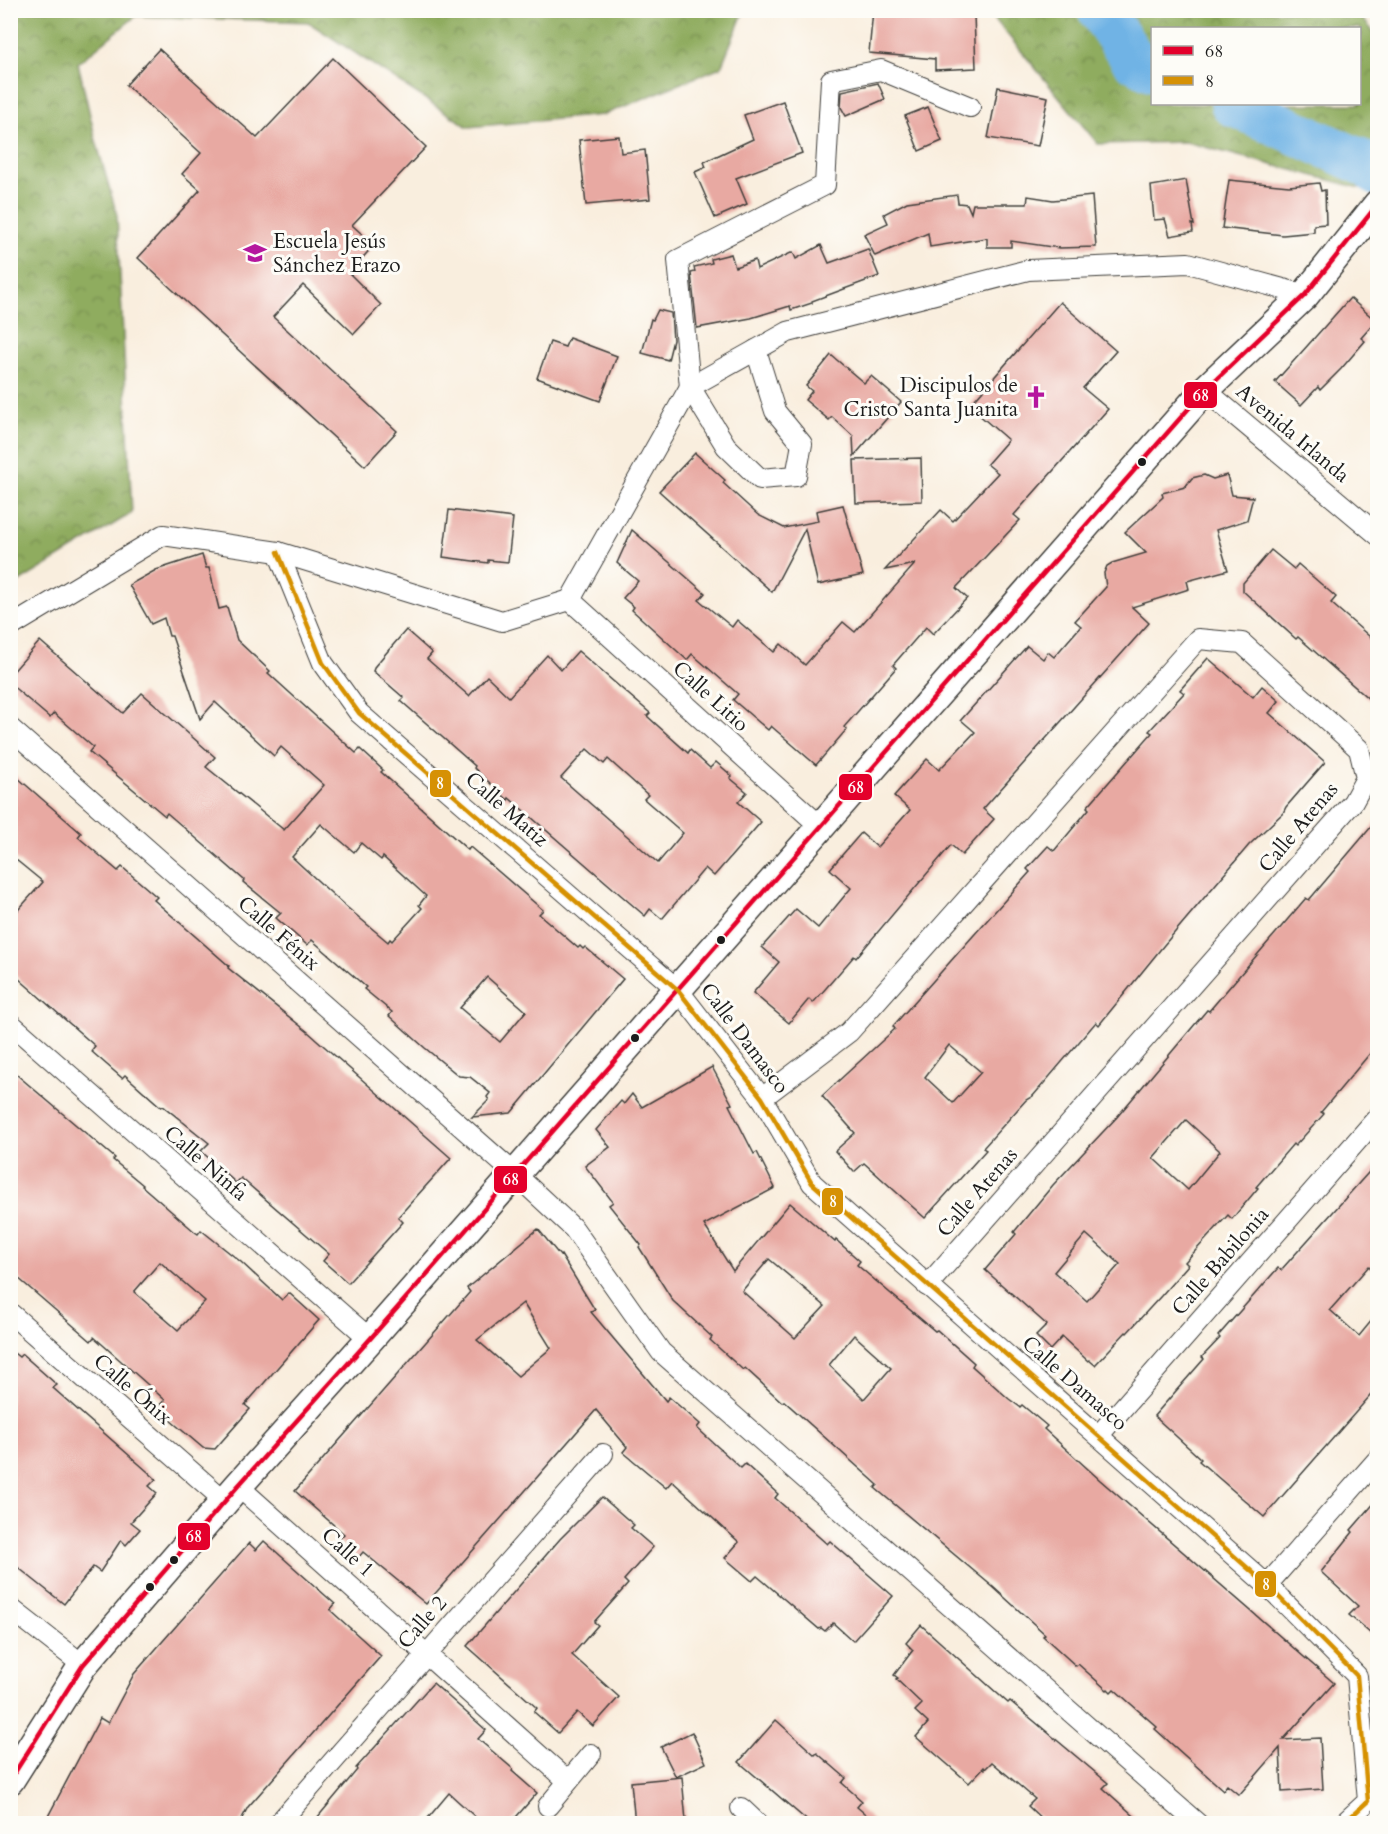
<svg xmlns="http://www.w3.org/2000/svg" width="1388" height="1834" font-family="Cardo,serif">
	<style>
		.forest { fill: url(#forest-crowns); stroke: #56643d; stroke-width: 1.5; fill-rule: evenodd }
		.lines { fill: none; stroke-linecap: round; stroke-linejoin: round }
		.river { stroke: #70b3e5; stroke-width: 45 }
		.building { fill: #e8a9a2; fill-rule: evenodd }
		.street-casing { stroke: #3d3c39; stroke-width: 22 }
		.secondary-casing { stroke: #3d3c39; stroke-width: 31 }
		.street { stroke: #fff; stroke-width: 20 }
		.secondary { stroke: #fff; stroke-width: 28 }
		.bus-1-casing { stroke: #fdfcf7; stroke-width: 9 }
		.bus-2-casing { stroke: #fdfcf7; stroke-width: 9 }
		.bus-1 { stroke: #e4002b; stroke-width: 4.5 }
		.bus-2 { stroke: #d69104; stroke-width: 4.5 }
		.bus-dot { fill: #1c1c1c; stroke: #fdfcf7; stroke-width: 2 }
		.labels { text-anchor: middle; stroke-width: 6; stroke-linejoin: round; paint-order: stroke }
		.poi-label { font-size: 21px; fill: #1c1c1c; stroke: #fdfcf7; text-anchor: start }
		.street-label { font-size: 21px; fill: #1c1c1c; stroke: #fdfcf7 }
		.line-badge { stroke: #fdfcf7; stroke-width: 2 }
		.badge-label { font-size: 16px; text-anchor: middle; font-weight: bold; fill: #fff }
	</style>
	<defs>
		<pattern id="forest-crowns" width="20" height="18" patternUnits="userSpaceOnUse" patternTransform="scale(1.5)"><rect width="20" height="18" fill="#8fac5e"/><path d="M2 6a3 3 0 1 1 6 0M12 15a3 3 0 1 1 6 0" fill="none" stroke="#748b4d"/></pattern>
	</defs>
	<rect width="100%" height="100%" fill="#fdfcf7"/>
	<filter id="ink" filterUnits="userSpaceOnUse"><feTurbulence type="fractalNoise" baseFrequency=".0167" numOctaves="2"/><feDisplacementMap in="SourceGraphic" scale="12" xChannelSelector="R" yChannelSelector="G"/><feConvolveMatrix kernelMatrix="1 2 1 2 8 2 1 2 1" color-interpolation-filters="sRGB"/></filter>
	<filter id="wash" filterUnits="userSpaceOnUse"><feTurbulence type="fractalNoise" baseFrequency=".008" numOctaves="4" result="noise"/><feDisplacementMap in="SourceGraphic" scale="24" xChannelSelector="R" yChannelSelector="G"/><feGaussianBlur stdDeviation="1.35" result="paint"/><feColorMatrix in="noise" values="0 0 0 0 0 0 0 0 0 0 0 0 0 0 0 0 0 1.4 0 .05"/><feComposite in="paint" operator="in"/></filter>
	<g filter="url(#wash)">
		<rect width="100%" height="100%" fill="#f9eede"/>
		<g class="forest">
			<polygon points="11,10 744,10 744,11 721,67 603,115 468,127 308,22 136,16 78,63 95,137 117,215 132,513 11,587"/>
			<path d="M988,11H1356L1378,37L1377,163L1359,188L1186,142L1098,144ZM1152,28H1360V104H1152Z"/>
		</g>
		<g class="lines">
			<g class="river">
				<polyline points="1100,10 1134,60 1152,69"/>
				<polyline points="1233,104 1368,165 1378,174"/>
			</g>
		</g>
		<g id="blocks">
			<g class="building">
				<polygon points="873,10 924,10 923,17 974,15 976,68 935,70 935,59 869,53"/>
				<polygon points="159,49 257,138 333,58 426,147 352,225 374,245 349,273 381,305 354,334 303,285 273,317 397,431 365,466 138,258 200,190 182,174 201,153 126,85"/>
				<polygon points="878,83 885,99 846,116 841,107 842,91"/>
				<polygon points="998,87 1048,97 1038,146 988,138"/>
				<polygon points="783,101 802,153 736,178 747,204 715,218 695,172 706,167 704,162 753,139 744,115"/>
				<polygon points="928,107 942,141 919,151 905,116"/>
				<polygon points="619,136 621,153 645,150 650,199 586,205 579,140"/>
				<polygon points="1186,180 1194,225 1192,224 1193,232 1170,236 1165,219 1154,220 1151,186"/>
				<polygon points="1229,180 1289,186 1319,183 1321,191 1325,190 1326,224 1314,225 1314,232 1283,235 1222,228"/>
				<polygon points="957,195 958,203 967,204 971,213 973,204 1027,204 1028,196 1053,200 1092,196 1096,247 1059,248 1011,241 1011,247 987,247 987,238 930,247 928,233 875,256 864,234 888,223 884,214 907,202"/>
				<polygon points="821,245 829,263 868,249 879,276 812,301 812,303 791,310 790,306 751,318 697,328 691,273 695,272 694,267 712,263 711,259 731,254 735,267 755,260 757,269 793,252 796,259"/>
				<polygon points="1350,298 1376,321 1361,338 1365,341 1341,369 1320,390 1318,387 1301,405 1275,382"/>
				<polygon points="1060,302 1116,351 1083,388 1108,409 1014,515 1020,520 956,588 967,598 933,634 926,627 893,665 896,668 844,727 847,729 816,765 771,726 768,730 733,700 738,694 692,654 687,660 632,610 634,607 623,598 638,581 617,563 632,530 705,593 699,600 732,627 737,620 774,652 781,644 805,665 843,622 855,632 915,564 885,570 941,510 953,521 998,473 987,464 1008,440 969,406"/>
				<polygon points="658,310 671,313 673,340 668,360 642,353 651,319 653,320"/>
				<polygon points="569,338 617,356 600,401 537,378 550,342 565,347"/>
				<polygon points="831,355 864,383 871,376 901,402 854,456 853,436 832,417 829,420 805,400 812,391 806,386"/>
				<polygon points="695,453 725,480 723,483 758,515 784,528 818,521 816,511 843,505 863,575 818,585 805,529 772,592 659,491"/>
				<polygon points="921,458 922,501 856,503 854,460"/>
				<polygon points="1204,475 1213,479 1227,475 1232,495 1253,497 1247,520 1216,530 1228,570 1187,581 1189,589 1132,607 1149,623 983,809 994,819 962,855 951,845 856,958 854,956 813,1003 809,999 789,1023 753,993 779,962 762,947 796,909 818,928 851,888 830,869 861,833 877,847 910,810 894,796 927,759 939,770 975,732 961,720 1027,646 1043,659 1048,652 1054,657 1081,626 1075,621 1106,587 1104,573 1107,566 1112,563 1146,553 1125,532 1163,497 1162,493 1185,487 1192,478"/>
				<polygon points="449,510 513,518 508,562 488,560 488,563 443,557"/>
				<polygon points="1271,550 1294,569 1298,564 1336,597 1331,603 1377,643 1377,706 1298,637 1296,639 1243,591 1243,583"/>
				<path d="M202,555L206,568H209L219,609L227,607L237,640L270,671L268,673L356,753L360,749L383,770L381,772L468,850L470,847L543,910L539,914L578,948L580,946L583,949L585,947L623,979L511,1113L472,1117L489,1100L487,1097L490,1093L470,1077L459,1076L425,1048L389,1016L392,1012L364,989L366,987L312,940L307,945L276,918L281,913L243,882L244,880L204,845L167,813L165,816L89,752L93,747L54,713L50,718L10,684V675L40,641L123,713L142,693L215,757L206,767L284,830L324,785L281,747L274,756L215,702L200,719L172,636H169L164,618L151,624L129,585L156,570ZM321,824L354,852L361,843L381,860L383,857L426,896L419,905L422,908L392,941L390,939L388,942L343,904L292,857ZM487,977L526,1011L500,1042L460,1008Z"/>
				<path d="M406,630L432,653L427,659L469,696L487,676L509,697L547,655L561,670L578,651L650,713L647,716L688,753L690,750L710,768L716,762L732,776L730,778L747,792L738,802L761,822L714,876L705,868L662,919L650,909L645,916L509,798L508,800L474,768L475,766L401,701L404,698L373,671L375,666ZM587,749L604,764L608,759L648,795L644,799L683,833L658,863L561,778Z"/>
				<path d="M1208,658L1253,697L1262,686L1279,701L1269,713L1325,762L1286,807L1283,813L1249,845L1164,945L1099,1025L1096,1022L1033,1096L1026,1100L983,1148L986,1150L925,1218L864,1163L854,1172L835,1151L855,1133L822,1096L895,1029L893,1026L1030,872L1027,869L1048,846L1054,851L1089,809L1087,807L1152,733L1149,731L1184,693L1180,690ZM949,1045L981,1072L953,1103L925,1077Z"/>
				<polygon points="10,771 81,833 78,837 118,871 122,867 157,897 154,900 229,966 228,968 308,1032 451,1158 398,1217 403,1222 348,1283 323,1261 329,1254 241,1178 236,1183 201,1151 209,1143 163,1106 161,1107 125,1075 122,1078 91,1051 95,1046 10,971 10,919 43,882 10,855"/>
				<path d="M1377,820V1045L1321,1112L1324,1114L1295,1146L1293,1144L1256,1187L1258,1188L1232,1219L1228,1215L1185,1262L1188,1265L1161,1296L1127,1333L1126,1332L1095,1365L1089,1360L1088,1361L1062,1337L1050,1350L1036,1336L1047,1325L985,1270L1016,1234L1014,1232L1053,1185L1117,1117L1207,1010L1209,1011L1306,898L1309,900ZM1186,1120L1220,1151L1188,1190L1153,1158ZM1086,1234L1120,1264L1087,1301L1054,1272Z"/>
				<path d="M712,1067L732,1104L729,1105L754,1154L757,1152L775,1188L704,1225L733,1271L790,1203L835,1242L836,1240L860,1261L857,1265L935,1331L937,1330L974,1363L972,1366L1009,1399L1020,1407L1022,1405L1047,1426L1044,1429L1100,1480L1334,1683L1283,1740L1320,1738L1323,1789L1282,1792L1280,1748L1239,1795L1227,1785L1223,1790L1155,1729L1157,1727L1114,1689L1111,1692L1108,1689L1107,1690L1078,1664L1076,1666L1043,1636L1045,1634L993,1587L875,1488L878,1485L784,1401L782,1402L745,1368L743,1370L710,1340L712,1337L673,1301L639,1247L641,1245L609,1205L613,1202L585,1166L610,1147L596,1130L621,1101L624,1104L632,1094L642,1107ZM769,1259L825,1306L795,1338L742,1291ZM854,1335L891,1368L864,1399L829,1365Z"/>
				<path d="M10,1069L115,1158L113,1160L143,1185L142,1186L195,1232L198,1234L201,1230L241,1262L282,1300L289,1293L319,1320L245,1405L250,1409L215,1449L203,1448L157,1409L165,1400L94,1337L91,1341L10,1271ZM160,1262L205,1301L178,1330L134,1292Z"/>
				<polygon points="1377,1163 1377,1274 1369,1266 1330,1310 1359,1336 1377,1314 1377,1388 1264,1517 1199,1461 1201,1459 1154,1416 1204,1359 1202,1357 1220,1338 1218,1336 1278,1268 1281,1270"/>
				<path d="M538,1229L560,1256L561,1255L595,1310L591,1312L666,1401L669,1397L700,1424L697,1428L741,1468L745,1464L778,1494L775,1498L827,1544L830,1541L893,1596L853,1641L833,1623L825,1631L821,1628L819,1629L763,1581L757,1576L752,1581L725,1558L739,1542L672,1481L666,1488L623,1452L627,1447L596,1410L426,1604L363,1552L358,1558L338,1540L344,1534L295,1491L470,1292L467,1288ZM523,1303L551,1348L518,1376L477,1340Z"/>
				<polygon points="10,1350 19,1357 22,1354 57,1385 53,1388 156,1479 149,1486 157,1493 131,1522 140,1529 126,1545 121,1540 100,1572 93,1567 64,1604 10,1561"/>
				<polygon points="602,1497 634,1525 631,1528 653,1547 624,1580 628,1584 594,1622 598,1625 572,1655 619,1697 593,1726 577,1712 558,1733 534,1712 537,1708 467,1646 560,1539"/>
				<polygon points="1377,1500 1377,1639 1349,1615 1358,1606 1321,1572 1353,1532 1351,1530"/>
				<polygon points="264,1541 335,1604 330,1610 381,1656 248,1807 239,1824 44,1824 100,1718 108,1723 134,1674 249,1543 256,1550"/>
				<polygon points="921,1625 1008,1703 1010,1701 1108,1783 1103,1788 1143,1824 1047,1824 1028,1806 1035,1799 992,1762 985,1769 984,1767 969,1783 916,1737 928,1723 915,1711 922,1704 896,1679 898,1678 894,1675 913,1650 906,1643"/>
				<polygon points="433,1683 486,1730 478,1739 513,1769 512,1771 537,1793 510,1824 483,1824 449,1793 423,1824 312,1824 357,1770 356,1768"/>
				<polygon points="776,1720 815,1755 817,1753 846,1778 842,1783 862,1801 857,1807 877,1824 811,1824 739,1762"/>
				<polygon points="692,1732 706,1763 676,1777 661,1747"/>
				<polygon points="682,1777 686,1821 635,1824 631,1782"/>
			</g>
		</g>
	</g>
	<g filter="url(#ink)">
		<use href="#blocks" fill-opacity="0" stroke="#3d3c39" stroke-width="1.5"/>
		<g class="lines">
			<g class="street-casing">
				<g id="street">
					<polyline points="756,350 775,411 802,444 796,476 760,479 726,446 690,387 678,260 825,185 831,80 881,70 970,107"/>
					<polyline points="1205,390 1378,535"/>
					<polyline points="278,552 323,663 359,713 678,990 762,1098 812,1183 1267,1585 1357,1676 1368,1801 1343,1824"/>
					<polyline points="570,600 821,827"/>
					<polyline points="10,627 163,535 278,552 502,621 570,600 690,387 788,332 1028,270 1188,263 1305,295"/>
					<polyline points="10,728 515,1174 574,1229 661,1352 1198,1824"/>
					<polyline points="10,1023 370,1339"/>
					<polyline points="762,1098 849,1032 1198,639 1242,643 1359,749 1366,778 1353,802 927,1286"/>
					<polyline points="10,1313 225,1501"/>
					<polyline points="1099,1435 1378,1117"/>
					<polyline points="238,1486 568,1781"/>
					<polyline points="1267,1585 1378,1459"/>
					<polyline points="10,1608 83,1665"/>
					<polyline points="548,1806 591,1754"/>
					<polyline points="741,1808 758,1824"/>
					<polyline points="278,1824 603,1454"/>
				</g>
			</g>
			<g class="secondary-casing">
				<polyline id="secondary" points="10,1780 83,1665 238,1486 370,1339 1205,390 1305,295 1378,204"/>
			</g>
			<use href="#street" class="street"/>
			<use href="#secondary" class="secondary"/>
			<g class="bus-1-casing">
				<polyline id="bus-1" points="10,1780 83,1665 238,1486 370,1339 1205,390 1305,295 1378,204"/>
			</g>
			<g class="bus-2-casing">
				<polyline id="bus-2" points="278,552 323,663 359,713 678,990 762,1098 812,1183 1267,1585 1357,1676 1368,1801 1343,1824"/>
			</g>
			<use href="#bus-1" class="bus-1"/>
			<use href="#bus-2" class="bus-2"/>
		</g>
	</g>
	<defs>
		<g id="school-bare" transform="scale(1.8)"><path d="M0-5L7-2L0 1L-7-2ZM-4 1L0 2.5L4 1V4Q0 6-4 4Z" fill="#b5179e" stroke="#fdfcf7" stroke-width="2.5" paint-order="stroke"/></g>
		<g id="church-bare" transform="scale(1.8)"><path d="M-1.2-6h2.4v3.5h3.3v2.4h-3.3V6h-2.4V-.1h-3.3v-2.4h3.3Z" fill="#b5179e" stroke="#fdfcf7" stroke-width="2.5" paint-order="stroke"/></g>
	</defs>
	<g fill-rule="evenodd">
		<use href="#school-bare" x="255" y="253"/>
		<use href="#church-bare" x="1036" y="397"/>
	</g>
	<g class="bus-dot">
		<circle cx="1142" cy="462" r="5"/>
		<circle cx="721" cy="940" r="5"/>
		<circle cx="635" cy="1038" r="5"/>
		<circle cx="174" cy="1560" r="5"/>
		<circle cx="150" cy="1587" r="5"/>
	</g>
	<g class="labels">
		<g class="poi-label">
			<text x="273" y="248">Escuela Jesús<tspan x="273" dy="24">Sánchez Erazo</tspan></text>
			<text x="1018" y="392" text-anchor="end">Discipulos de<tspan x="1018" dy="24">Cristo Santa Juanita</tspan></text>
		</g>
		<g class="street-label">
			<text transform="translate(1293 433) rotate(40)" y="7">Avenida Irlanda</text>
			<text transform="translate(711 696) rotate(42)" y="7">Calle Litio</text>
			<text transform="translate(507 809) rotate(41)" y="7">Calle Matiz</text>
			<text transform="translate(1298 827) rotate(-50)" y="7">Calle Atenas</text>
			<text transform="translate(279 933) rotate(41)" y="7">Calle Fénix</text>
			<text transform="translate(745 1038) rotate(53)" y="7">Calle Damasco</text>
			<text transform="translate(206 1163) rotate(41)" y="7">Calle Ninfa</text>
			<text transform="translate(977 1192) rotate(-49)" y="7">Calle Atenas</text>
			<text transform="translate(1220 1261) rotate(-49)" y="7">Calle Babilonia</text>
			<text transform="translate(1075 1383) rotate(41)" y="7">Calle Damasco</text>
			<text transform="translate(133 1389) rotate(41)" y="7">Calle Ónix</text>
			<text transform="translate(348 1552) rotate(42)" y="7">Calle 1</text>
			<text transform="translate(422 1622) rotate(-49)" y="7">Calle 2</text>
		</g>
	</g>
	<g class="line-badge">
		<rect x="1183" y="381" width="35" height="28" rx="6" fill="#e4002b"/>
		<rect x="429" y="769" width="23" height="29" rx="6" fill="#d69104"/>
		<rect x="838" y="773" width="35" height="28" rx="6" fill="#e4002b"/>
		<rect x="493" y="1165" width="35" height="29" rx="6" fill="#e4002b"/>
		<rect x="821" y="1187" width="23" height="29" rx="6" fill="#d69104"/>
		<rect x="177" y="1522" width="34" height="29" rx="6" fill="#e4002b"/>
		<rect x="1254" y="1570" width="23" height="28" rx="6" fill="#d69104"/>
	</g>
	<g class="badge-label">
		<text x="1201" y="401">68</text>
		<text x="440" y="789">8</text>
		<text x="856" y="793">68</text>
		<text x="511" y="1185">68</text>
		<text x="833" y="1207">8</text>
		<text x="194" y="1542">68</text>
		<text x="1266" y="1590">8</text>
	</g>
	<rect width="1388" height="1834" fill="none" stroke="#fdfcf7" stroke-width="36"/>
	<rect x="1151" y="27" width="210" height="78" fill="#fdfcf7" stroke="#a3a29f" stroke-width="1.5"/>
	<rect x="1163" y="46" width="30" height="9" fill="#e4002b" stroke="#a3a29f" stroke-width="1.5"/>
	<text x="1205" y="57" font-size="18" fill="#1c1c1c">68</text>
	<rect x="1163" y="76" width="30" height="9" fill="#d69104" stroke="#a3a29f" stroke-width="1.5"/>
	<text x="1205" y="87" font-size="18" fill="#1c1c1c">8</text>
</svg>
